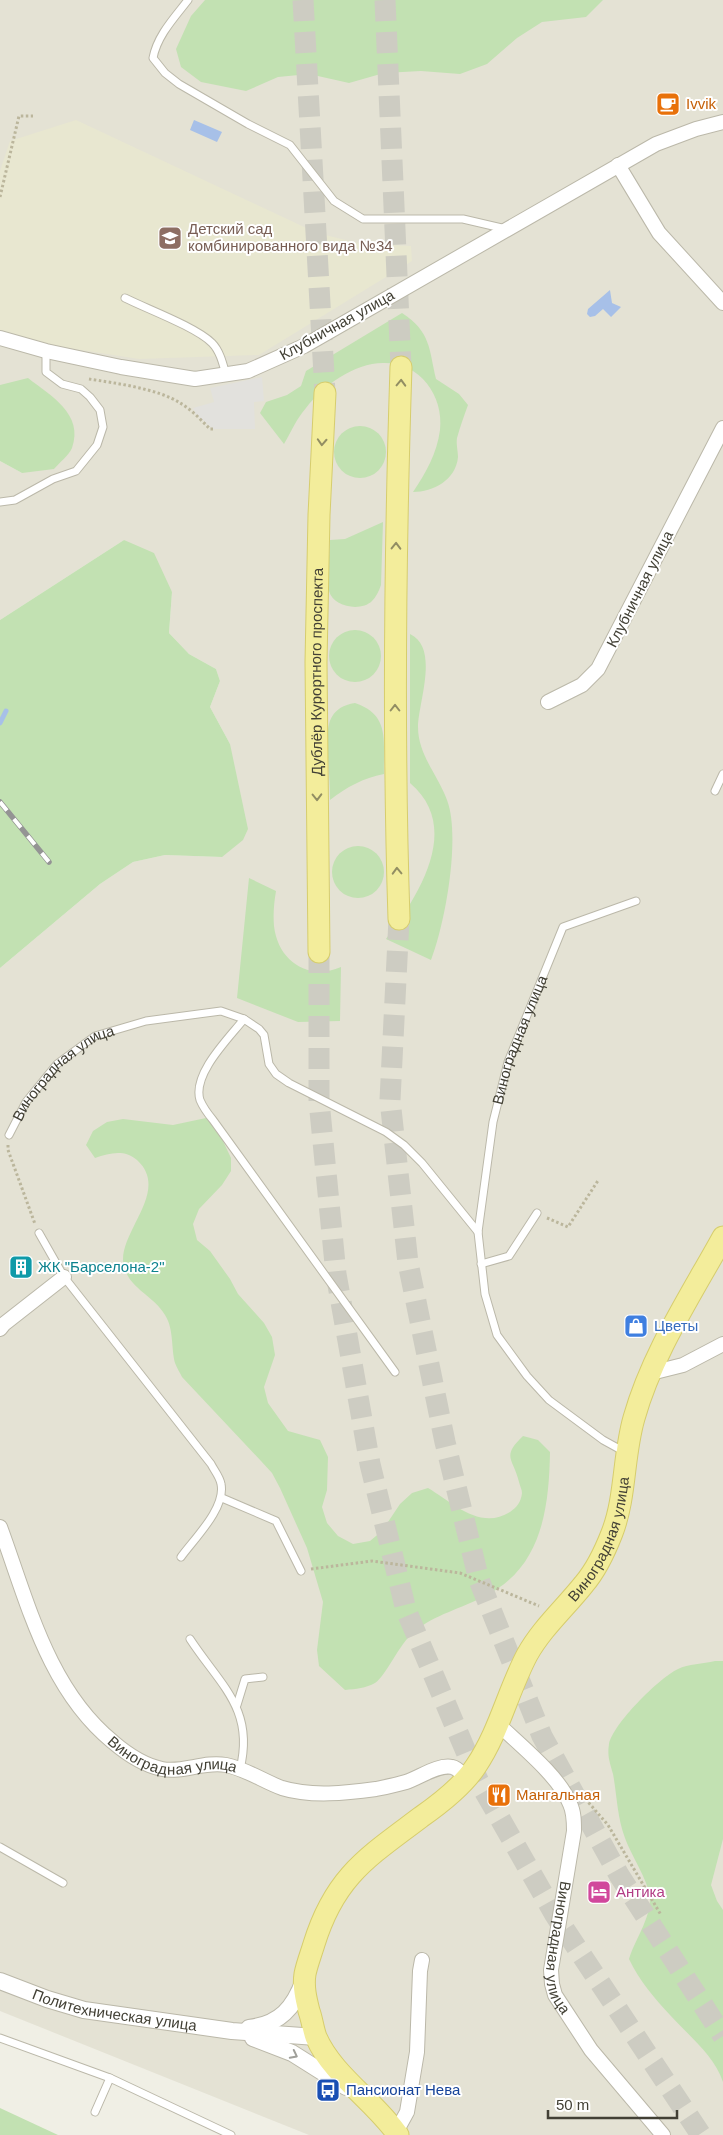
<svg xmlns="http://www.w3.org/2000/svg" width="723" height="2135" font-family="Helvetica,sans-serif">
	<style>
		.residential { fill: #e4e2d4 }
		.education { fill: #e8e7d0 }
		.green { fill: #c2e1b2 }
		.parking { fill: #e2e1dd }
		.water { fill: #a7c0e8 }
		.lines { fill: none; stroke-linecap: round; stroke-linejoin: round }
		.stream { stroke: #a7c0e8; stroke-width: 5 }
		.primary-tunnel { stroke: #cdccc2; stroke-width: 21; stroke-dasharray: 21 11; stroke-linecap: butt }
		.service-casing { stroke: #bbb8a9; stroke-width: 9 }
		.minor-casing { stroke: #bbb8a9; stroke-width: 16 }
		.tertiary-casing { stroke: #bbb8a9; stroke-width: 18 }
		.primary-casing { stroke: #d6cd6d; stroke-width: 23 }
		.path { stroke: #bbb69c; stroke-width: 3; stroke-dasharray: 2.5 2.5; stroke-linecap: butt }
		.service { stroke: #fff; stroke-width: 7 }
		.minor { stroke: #fff; stroke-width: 14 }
		.tertiary { stroke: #fff; stroke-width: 16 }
		.primary { stroke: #f3ed9b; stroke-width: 21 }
		.rail-casing { stroke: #949494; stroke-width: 5.5 }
		.rail { stroke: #fff; stroke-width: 4; stroke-dasharray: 11; stroke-linecap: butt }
		.oneway { stroke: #928e63 }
		.oneway2 { stroke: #a0a09a }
		.labels { text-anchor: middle; stroke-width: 4; stroke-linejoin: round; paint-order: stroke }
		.food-label { font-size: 15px; fill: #c56008; stroke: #fff; text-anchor: start }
		.education-label { font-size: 15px; fill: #785e54; stroke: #fff; text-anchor: start }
		.street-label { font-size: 15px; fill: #424035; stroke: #fff }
		.culture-label { font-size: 15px; fill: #0d838f; stroke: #fff; text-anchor: start }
		.shop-label { font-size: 15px; fill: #366cbe; stroke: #fff; text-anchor: start }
		.hotel-label { font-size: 15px; fill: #b23c85; stroke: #fff; text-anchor: start }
		.transit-label { font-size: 15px; fill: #164399; stroke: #fff; text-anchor: start }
	</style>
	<rect width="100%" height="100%" fill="#f0efe5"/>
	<polygon class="residential" points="0,0 723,0 723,2135 309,2135 0,2011 0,968 100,884 133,862 165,855 222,857 230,744 210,707 220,681 216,669 189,654 169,633 172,592 124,540 0,620 0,461 22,473 0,385"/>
	<polygon class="education" points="76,120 317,233 362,244 411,246 412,261 259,355 139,359 49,345 0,330 0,171 10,141"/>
	<g class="green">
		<polygon points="205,0 603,0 586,17 542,22 517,38 487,64 460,74 421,71 384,73 349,83 309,74 278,77 246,91 201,82 181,67 176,49 191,16"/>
		<path d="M402,313C431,332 429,349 436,379L459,394L468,405C464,416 460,427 457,438C456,444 458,451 458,457C456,480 433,492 413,492C426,473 437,453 440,430C444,395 419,362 383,363C354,363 323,386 306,408C297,418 291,432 284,444L260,413L266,402L287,395L301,386L306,371Z"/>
		<path d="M28,378C51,396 84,414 72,448C69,455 59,463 54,469L22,473L0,461V385Z"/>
		<circle cx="360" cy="452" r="26"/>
		<path d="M383,522L381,585C379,591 376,597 372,601C361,612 333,607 329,591C326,580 330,553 330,540L345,539Z"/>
		<polygon points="124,540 154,553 172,592 169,633 189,654 216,669 220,681 210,707 230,744 248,829 243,840 222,857 165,855 133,862 100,884 0,968 0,620"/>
		<circle cx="355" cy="656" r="26"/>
		<path d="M410,634C440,648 418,703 418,727C418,755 438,775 447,800C461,837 445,924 431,960L386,939C418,896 463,828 410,783Z"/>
		<path d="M355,703C391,715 383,742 384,774C363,778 347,787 330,800C330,786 329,772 328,757C327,732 324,708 355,703Z"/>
		<circle cx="358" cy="872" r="26"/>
		<path d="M249,878L276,891C274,903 273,914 274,926C278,961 308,981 341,967L340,1021L298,1022L237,998Z"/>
		<path d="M206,1118L213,1120L231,1158V1171L222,1185L199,1209L193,1224L197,1240L210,1251L230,1279L238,1294L264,1323L272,1337L275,1355L264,1387L268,1403L288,1431L320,1440L328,1457L327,1490L322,1507L327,1523L338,1536L353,1544L370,1541L382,1531L400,1504L412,1493L428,1488C452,1502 480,1531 510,1512C517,1507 521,1502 522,1493C522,1490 520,1486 519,1482C513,1458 501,1457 523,1436L538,1440L550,1452C549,1508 542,1568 485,1596C461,1609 435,1614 414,1632C399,1644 386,1676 375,1683C366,1688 356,1689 345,1690L319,1666L317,1650L323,1602L307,1548L280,1488L272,1473L261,1461L182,1377C180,1373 177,1368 175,1363C171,1348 174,1329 165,1315C154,1296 130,1289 124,1267C115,1234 172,1192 137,1160C124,1149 110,1153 95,1158L86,1145L93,1131L107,1122L123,1119L173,1125Z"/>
		<path d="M715,1661H723V1839L711,1885L717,1901L723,1910V2082C714,2055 689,2036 670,2015C654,1998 639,1980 629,1959C635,1939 651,1918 650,1897C648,1880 631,1855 625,1838C617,1817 617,1795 613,1774C610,1763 607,1756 609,1744C613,1724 659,1678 678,1669C688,1664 703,1664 715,1661Z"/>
		<polygon points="0,2108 58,2135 0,2135"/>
	</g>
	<polygon class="parking" points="262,377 264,401 254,402 255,429 213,429 196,414 193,408 214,402 210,388"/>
	<g class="water">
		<polygon points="194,120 222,132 217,142 190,130"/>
		<polygon points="610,290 612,303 621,307 611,317 603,309 595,316 590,317 587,314 588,309"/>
	</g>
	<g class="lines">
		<polyline class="stream" points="0,723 6,711"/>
		<g class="primary-tunnel">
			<polyline points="303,0 325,393"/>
			<polyline points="385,0 401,367"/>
			<polyline points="399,919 390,1100 408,1263 445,1442 479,1580 542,1736 619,1875 723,2036"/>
			<polyline points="319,952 319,1101 336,1274 370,1464 406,1610 478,1780 555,1915 701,2135"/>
		</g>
		<g class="service-casing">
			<g id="service">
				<path d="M188,0C174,18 157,36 153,58L165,73L179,84L248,124L290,145L334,201L363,219H463L506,229"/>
				<path d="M125,298C147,309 196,327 212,343C220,351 223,364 226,375"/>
				<polyline points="0,502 15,500 53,479 76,471 97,445 103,427 100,410 90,397 81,389 62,384 46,372 46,351"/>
				<polyline points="715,791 723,774"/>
				<path d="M244,1019C229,1038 192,1074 200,1100C203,1107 208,1114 213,1120L395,1372"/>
				<path id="s1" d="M9,1135L26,1102L57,1064L95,1036L146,1021L221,1011L244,1019L259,1029L264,1035L269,1064L276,1074L289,1083L386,1132L404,1145L422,1163L478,1232"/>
				<path d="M39,1233L64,1277L211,1464C214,1470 220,1477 221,1484C226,1508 194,1539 181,1557"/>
				<polyline points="481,1264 509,1256 537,1213"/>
				<path id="s2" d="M623,1451L603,1440L549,1400L527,1376L497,1335L485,1294L478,1232L493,1122L508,1062L563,927L636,901"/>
				<polyline points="222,1498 276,1521 301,1571"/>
				<path d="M190,1639C220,1685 255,1709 240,1769"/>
				<polyline points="237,1705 245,1679 263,1677"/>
				<polyline points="0,1847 63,1883"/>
				<polyline points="0,2038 110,2078 231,2135"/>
				<polyline points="95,2112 110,2078"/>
			</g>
		</g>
		<g class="minor-casing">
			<g id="minor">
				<polyline points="618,165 659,233 723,303"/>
				<polyline points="0,338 46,351 121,367 195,379 248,371 304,346 656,144 696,129 723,122"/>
				<polyline points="548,702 582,685 598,669 723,428"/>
				<polyline points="0,1329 4,1324 64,1277"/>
				<polyline points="651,1373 683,1365 723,1344"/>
				<path id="s3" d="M0,1527C28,1603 48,1689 113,1742C127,1754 143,1765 162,1769C183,1773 204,1761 226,1765C246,1769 263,1781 282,1788C311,1797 347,1793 376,1789C386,1787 396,1785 406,1782C419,1778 438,1764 452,1767C458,1768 462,1774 466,1778"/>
				<path id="s4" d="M498,1724C520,1745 560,1777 570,1804C574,1812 574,1822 574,1831L551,1970L552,1984L555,1995L591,2050L663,2135"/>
				<polyline points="396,2132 407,2112 417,2052 420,1971 422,1960"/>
			</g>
		</g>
		<g class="tertiary-casing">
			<g id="tertiary">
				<path id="s5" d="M0,1981L47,1999L84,2010L232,2031L316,2037"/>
				<path d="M249,2028C280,2024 294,2008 304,1980"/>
				<polyline points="253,2038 292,2053 346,2087"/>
			</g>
		</g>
		<g class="primary-casing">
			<g id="primary">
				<path d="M399,919C393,735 395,551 401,367"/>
				<path id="s6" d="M319,952L316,662L319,515L325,393"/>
				<path id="s7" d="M398,2135C375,2101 333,2076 316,2037C313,2029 312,2019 309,2011C306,1999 303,1987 305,1974C307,1964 311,1954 314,1944C335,1876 368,1857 421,1817C441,1803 463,1786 476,1766C499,1732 508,1691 527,1655C542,1628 565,1608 584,1584C596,1570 605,1551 612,1533C626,1497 623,1456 634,1418C652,1354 691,1295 723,1237"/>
			</g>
		</g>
		<g class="path">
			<polyline points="0,197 19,116 33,116"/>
			<path d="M89,379C115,383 159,389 180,403C191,409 201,420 210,429H213"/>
			<polyline points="8,1145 8,1150 35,1224"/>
			<polyline points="547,1218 568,1227 599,1179"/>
			<polyline points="311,1569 372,1561 460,1573 539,1606"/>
			<polyline points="582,1795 608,1825 661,1915"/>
		</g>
		<use href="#service" class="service"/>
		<use href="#minor" class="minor"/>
		<use href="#tertiary" class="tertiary"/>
		<use href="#primary" class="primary"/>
		<g class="rail-casing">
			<polyline id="rail" points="0,802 49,862"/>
		</g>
		<use href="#rail" class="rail"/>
	</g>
	<defs><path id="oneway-chevron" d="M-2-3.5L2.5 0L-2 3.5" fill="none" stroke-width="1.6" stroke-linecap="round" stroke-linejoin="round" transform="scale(1.25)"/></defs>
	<g class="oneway">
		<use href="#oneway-chevron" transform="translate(401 383) rotate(-88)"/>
		<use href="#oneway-chevron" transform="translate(322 442) rotate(93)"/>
		<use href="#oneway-chevron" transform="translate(396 546) rotate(-89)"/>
		<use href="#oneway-chevron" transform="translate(395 708) rotate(-90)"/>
		<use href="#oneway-chevron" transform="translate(317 797) rotate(89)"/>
		<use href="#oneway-chevron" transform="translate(397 871) rotate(-92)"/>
	</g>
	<use class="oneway2" href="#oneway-chevron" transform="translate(294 2055) rotate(27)"/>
	<defs>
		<g id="cafe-square" transform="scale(1.25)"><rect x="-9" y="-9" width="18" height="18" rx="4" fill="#e8710a" stroke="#fff"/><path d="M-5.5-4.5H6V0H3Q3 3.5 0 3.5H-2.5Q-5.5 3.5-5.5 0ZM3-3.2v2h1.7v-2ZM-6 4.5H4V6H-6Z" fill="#fff"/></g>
		<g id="school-square" transform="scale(1.25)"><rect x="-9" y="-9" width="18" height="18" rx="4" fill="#8d6e63" stroke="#fff"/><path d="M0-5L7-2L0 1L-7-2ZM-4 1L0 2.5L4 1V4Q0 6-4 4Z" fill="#fff"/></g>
		<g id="building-square" transform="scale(1.25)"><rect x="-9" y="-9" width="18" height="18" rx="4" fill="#0f9aa8" stroke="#fff"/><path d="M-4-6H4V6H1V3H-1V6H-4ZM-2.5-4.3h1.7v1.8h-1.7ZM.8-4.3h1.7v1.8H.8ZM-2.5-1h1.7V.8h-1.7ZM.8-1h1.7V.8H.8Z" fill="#fff"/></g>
		<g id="shop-square" transform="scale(1.25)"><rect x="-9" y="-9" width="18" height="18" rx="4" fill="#3f7fe0" stroke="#fff"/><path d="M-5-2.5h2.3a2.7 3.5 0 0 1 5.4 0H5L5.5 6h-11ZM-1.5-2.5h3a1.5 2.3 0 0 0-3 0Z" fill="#fff"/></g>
		<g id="restaurant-square" transform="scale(1.25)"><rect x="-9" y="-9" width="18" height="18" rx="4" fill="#e8710a" stroke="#fff"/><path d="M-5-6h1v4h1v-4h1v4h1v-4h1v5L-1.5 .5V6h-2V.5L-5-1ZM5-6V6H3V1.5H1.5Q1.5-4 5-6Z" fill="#fff"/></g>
		<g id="hotel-square" transform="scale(1.25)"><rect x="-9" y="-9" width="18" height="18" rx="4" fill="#d1479c" stroke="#fff"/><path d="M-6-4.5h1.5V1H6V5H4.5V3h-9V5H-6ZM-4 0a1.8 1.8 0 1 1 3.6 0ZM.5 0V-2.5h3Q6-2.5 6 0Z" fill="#fff"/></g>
		<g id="bus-square" transform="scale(1.25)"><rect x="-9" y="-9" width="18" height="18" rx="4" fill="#1a4fb4" stroke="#fff"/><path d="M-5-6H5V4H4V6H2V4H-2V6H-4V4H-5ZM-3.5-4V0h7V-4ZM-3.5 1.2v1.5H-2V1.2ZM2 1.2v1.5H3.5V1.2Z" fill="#fff"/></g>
	</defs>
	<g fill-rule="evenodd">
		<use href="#cafe-square" x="668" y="104"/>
		<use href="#school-square" x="170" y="238"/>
		<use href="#building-square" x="21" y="1267"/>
		<use href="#shop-square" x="636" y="1326"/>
		<use href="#restaurant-square" x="499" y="1795"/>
		<use href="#hotel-square" x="599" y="1892"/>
		<use href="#bus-square" x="328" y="2090"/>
	</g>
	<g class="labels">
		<g class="food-label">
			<text x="686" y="109">Ivvik</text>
			<text x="516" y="1800">Мангальная</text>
		</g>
		<g class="education-label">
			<text x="188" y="234">Детский сад<tspan x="188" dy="17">комбинированного вида №34</tspan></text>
		</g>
		<g class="street-label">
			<text transform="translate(337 325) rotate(-29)" y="5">Клубничная улица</text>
			<text transform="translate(640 589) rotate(-63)" y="5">Клубничная улица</text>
			<text dy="5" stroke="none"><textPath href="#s6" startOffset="280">Дублёр Курортного проспекта</textPath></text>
			<text dy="5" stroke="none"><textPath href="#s2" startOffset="476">Виноградная улица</textPath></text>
			<text dy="5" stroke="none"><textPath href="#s1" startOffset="85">Виноградная улица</textPath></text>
			<text dy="5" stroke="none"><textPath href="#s7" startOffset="731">Виноградная улица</textPath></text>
			<text dy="5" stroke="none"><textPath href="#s3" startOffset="310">Виноградная улица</textPath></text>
			<text dy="5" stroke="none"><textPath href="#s4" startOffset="255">Виноградная улица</textPath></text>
			<text dy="5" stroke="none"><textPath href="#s5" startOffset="119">Политехническая улица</textPath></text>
		</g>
		<g class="culture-label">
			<text x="38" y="1272">ЖК "Барселона-2"</text>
		</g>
		<g class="shop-label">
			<text x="654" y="1331">Цветы</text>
		</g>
		<g class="hotel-label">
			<text x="616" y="1897">Антика</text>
		</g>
		<g class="transit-label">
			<text x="346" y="2095">Пансионат Нева</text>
		</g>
	</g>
	<path d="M548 2110v8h129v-8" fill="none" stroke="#424035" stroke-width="2.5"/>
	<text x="556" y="2110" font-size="15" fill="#424035" stroke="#ffffff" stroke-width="4" paint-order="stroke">50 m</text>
</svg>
